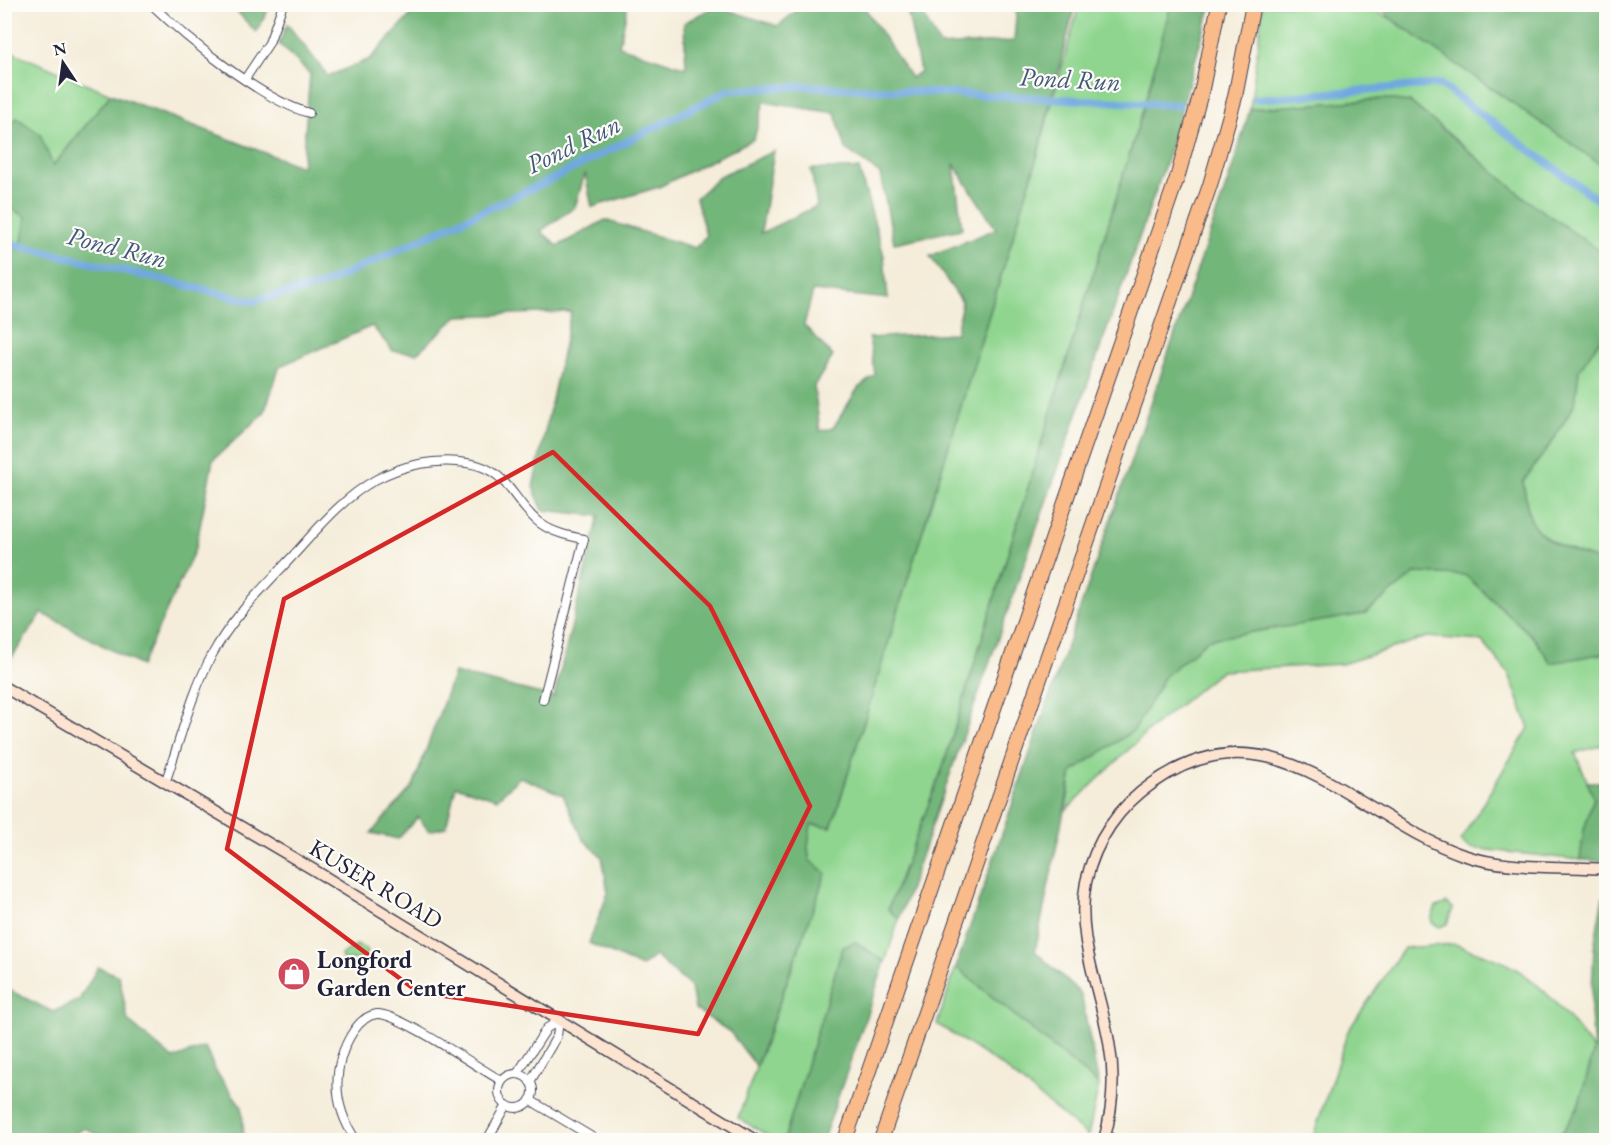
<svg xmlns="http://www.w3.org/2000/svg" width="1611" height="1145" font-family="'EB Garamond',serif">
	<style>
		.green { fill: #8fd58f; stroke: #587c65; stroke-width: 1.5 }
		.forest { fill: #73b67a; stroke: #4a6c5a; stroke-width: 1.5; fill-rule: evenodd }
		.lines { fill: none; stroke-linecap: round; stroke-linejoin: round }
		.canal { stroke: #6fa8df; stroke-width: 8 }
		.street-casing { stroke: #424053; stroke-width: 10 }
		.secondary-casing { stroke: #424053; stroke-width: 13 }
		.highway-casing { stroke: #424053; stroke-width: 16 }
		.street { stroke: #fff; stroke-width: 8 }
		.secondary { stroke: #fde4d1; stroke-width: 10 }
		.highway { stroke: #fabb8b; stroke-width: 14 }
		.marked { fill: none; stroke: #d62828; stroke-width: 4.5; stroke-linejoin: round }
		.labels { text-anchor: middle; stroke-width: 4.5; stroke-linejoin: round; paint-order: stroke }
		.street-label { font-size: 24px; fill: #22223b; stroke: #fdfcf7 }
		.poi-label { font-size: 24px; font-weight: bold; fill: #22223b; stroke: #fdfcf7; text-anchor: start }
		.water-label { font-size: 26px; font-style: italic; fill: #41587d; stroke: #fdfcf7 }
	</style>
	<rect width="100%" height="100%" fill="#fdfcf7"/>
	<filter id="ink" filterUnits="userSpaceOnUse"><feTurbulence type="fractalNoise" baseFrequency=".0167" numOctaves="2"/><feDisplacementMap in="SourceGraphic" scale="12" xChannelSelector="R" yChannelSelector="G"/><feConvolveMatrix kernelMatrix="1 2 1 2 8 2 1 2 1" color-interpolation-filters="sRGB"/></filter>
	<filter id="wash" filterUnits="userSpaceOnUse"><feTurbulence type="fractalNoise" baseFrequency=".008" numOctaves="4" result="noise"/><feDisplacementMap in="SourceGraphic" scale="24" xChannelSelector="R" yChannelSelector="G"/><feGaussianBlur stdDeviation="1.35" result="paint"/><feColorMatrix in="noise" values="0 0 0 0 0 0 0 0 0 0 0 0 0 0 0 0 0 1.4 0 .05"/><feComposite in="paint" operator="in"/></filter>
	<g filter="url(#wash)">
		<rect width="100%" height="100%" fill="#f5edda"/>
		<g class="green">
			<polygon points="1079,5 1171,5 1143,110 942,770 888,909 899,919 885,962 856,942 843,947 784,1140 775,1140 738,1118 799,949 813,901 808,846 811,824 831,827 836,813 1033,172"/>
			<polygon points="1263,5 1359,5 1390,18 1606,168 1606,255 1531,203 1410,102 1383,99 1250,109"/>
			<polygon points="5,49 111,94 53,166 17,118 5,130"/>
			<polygon points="4,205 26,216 21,249 5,245"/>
			<path d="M1606,331V563C1580,553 1537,545 1529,514C1526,504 1525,492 1523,481L1554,439L1575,403L1579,370Z"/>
			<polygon points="1416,573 1465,575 1534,638 1551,663 1604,653 1606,648 1606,744 1575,753 1594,797 1584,830 1580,860 1470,848 1460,841 1529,728 1509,674 1482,641 1427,637 1342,664 1221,671 1149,730 1066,810 1072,772 1134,730 1165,676 1209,639 1364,614"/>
			<polygon points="1447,903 1453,908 1447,924 1440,927 1433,924 1431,919 1436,907"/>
			<path d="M1455,944C1475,952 1498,958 1516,969C1548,989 1571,1021 1594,1050C1585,1081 1580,1120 1553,1140H1312L1348,1031L1404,948Z"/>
			<polygon points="356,945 366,949 367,953 360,959 343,961 341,955"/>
			<polygon points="956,967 1099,1085 1088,1136 1002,1066 937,1024"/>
		</g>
		<g class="forest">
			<polygon points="1171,4 1211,5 1168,156 899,919 888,909 942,770 1143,110"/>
			<polygon points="1384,4 1606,5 1606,168 1390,18 1380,7"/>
			<polygon points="231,5 271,5 256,32"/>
			<path d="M420,5H628L619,46L686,68L684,23L715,6L778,26L803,5H863L911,78L920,71L906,5H918L940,46L1014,41L1017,5H1075L1033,172L836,813L831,827L811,824L808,846L809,860L826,873L756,1066L730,1032L695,1009L691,987L655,956L641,967L589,943L608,893L602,857L583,839L563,795L520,777L497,799L456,786L446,827L429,831L418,817L398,839L371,833L413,786L454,673L554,697L599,516L543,510L533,487L571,312L458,316L417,353L393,351L372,326L280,366L264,413L213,460L196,547L141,666L42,613L4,669V245L21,249L26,217L5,205V130L17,118L40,134L53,166L111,94L302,167L310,74L279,44L287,24L328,76L370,59ZM764,102L835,113L846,149L880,174L894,243L962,229L954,164L996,229L930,256L962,302L956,333L869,338L875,375L858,388L833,428L820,431L814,386L833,356L804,325L813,291L888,299L884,256L859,169H811L817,206L761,233L774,151L720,176L696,198L706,236L695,248L605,220L558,246L541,231L575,207L585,173L592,207L659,187L754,139Z"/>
			<path d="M1383,99L1410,102L1531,203L1606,255V331L1579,370L1575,403L1554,439L1523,482C1525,492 1526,504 1529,514C1537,545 1580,553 1606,563V648L1605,653L1551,663L1534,638L1465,575L1416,573L1364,614L1209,639L1165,676L1134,730L1072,772L1035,951L1081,994L1099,1085L956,967L1233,166L1250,109Z"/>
			<polygon points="1587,782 1606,782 1606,861 1580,860 1584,830 1594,798"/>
			<polygon points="1603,897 1606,897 1606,1140 1553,1140 1561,1135 1578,1108 1594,1050 1591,1012 1594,947"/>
			<polygon points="855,942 885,962 823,1140 784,1140 843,947"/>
			<polygon points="98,967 119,976 128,1021 173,1059 205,1047 216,1072 242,1107 244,1140 108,1140 85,1128 61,1140 5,1140 5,988 53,1012 79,1000"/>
		</g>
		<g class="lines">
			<g class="canal">
				<polyline points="1256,99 1440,84 1606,206"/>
				<polyline points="4,242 251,301 319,286 546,182 729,90 806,86 1179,105"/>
			</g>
		</g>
	</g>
	<g filter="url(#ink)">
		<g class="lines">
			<g class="street-casing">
				<g id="street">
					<path d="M151,4C188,40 262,100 309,113"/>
					<polyline points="245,79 269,43 283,4"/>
					<path d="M165,783C180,741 191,694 212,655C231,619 261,590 289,560C315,532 341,499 375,480C402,465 436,458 467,463C510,469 512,503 541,524C554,533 569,536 584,539L543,700"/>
					<polyline points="517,1074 547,1028 559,1021"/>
					<circle cx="516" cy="1091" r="17"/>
					<polyline points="530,1082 557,1036 559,1021"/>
					<polyline points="530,1100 597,1140"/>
					<path d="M356,1140C339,1115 333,1087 341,1058C346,1042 358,1016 377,1014C397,1012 480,1069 502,1081"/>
					<polyline points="487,1140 507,1105"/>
				</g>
			</g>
			<g class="secondary-casing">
				<g id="secondary">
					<polyline points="4,687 314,870 755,1140"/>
					<path d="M1104,1140C1113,1109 1115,1074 1109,1042C1100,989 1075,936 1086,882C1095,841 1119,806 1153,783C1273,699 1358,819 1463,855C1507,870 1560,866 1606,869"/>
				</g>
			</g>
			<g class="highway-casing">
				<g id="highway">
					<polyline points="845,1140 1178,175 1202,89 1219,4"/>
					<polyline points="881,1140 1210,185 1235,97 1253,4"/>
				</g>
			</g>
			<use href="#street" class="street"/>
			<use href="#secondary" class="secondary"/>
			<use href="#highway" class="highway"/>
		</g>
	</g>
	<path class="marked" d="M553,452L710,606L810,806L698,1034L418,992L227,849L284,599Z"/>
	<defs>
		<g id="shop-disc" transform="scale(1.725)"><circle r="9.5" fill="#d1495b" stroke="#fdfcf7"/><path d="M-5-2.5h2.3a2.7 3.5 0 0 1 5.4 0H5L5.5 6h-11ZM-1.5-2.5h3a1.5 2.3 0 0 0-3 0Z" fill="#fff"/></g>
	</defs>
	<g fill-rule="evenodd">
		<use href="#shop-disc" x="294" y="974"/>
	</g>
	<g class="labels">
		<g class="street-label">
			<text transform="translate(376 884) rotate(31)" y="8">KUSER ROAD</text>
		</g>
		<g class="poi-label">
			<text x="317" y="968">Longford<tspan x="317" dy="28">Garden Center</tspan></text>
		</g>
		<g class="water-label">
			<text transform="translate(1070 79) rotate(3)" y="9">Pond Run</text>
			<text transform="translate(573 144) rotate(-26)" y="9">Pond Run</text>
			<text transform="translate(117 247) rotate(14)" y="9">Pond Run</text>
		</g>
	</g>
	<rect width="1611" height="1145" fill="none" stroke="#fdfcf7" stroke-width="24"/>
	<g transform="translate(63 63) rotate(347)" stroke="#fdfcf7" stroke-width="4.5" paint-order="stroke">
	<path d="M0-4.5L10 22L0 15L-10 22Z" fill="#22223b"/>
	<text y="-9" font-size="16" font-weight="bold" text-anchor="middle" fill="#22223b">N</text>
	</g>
</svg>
